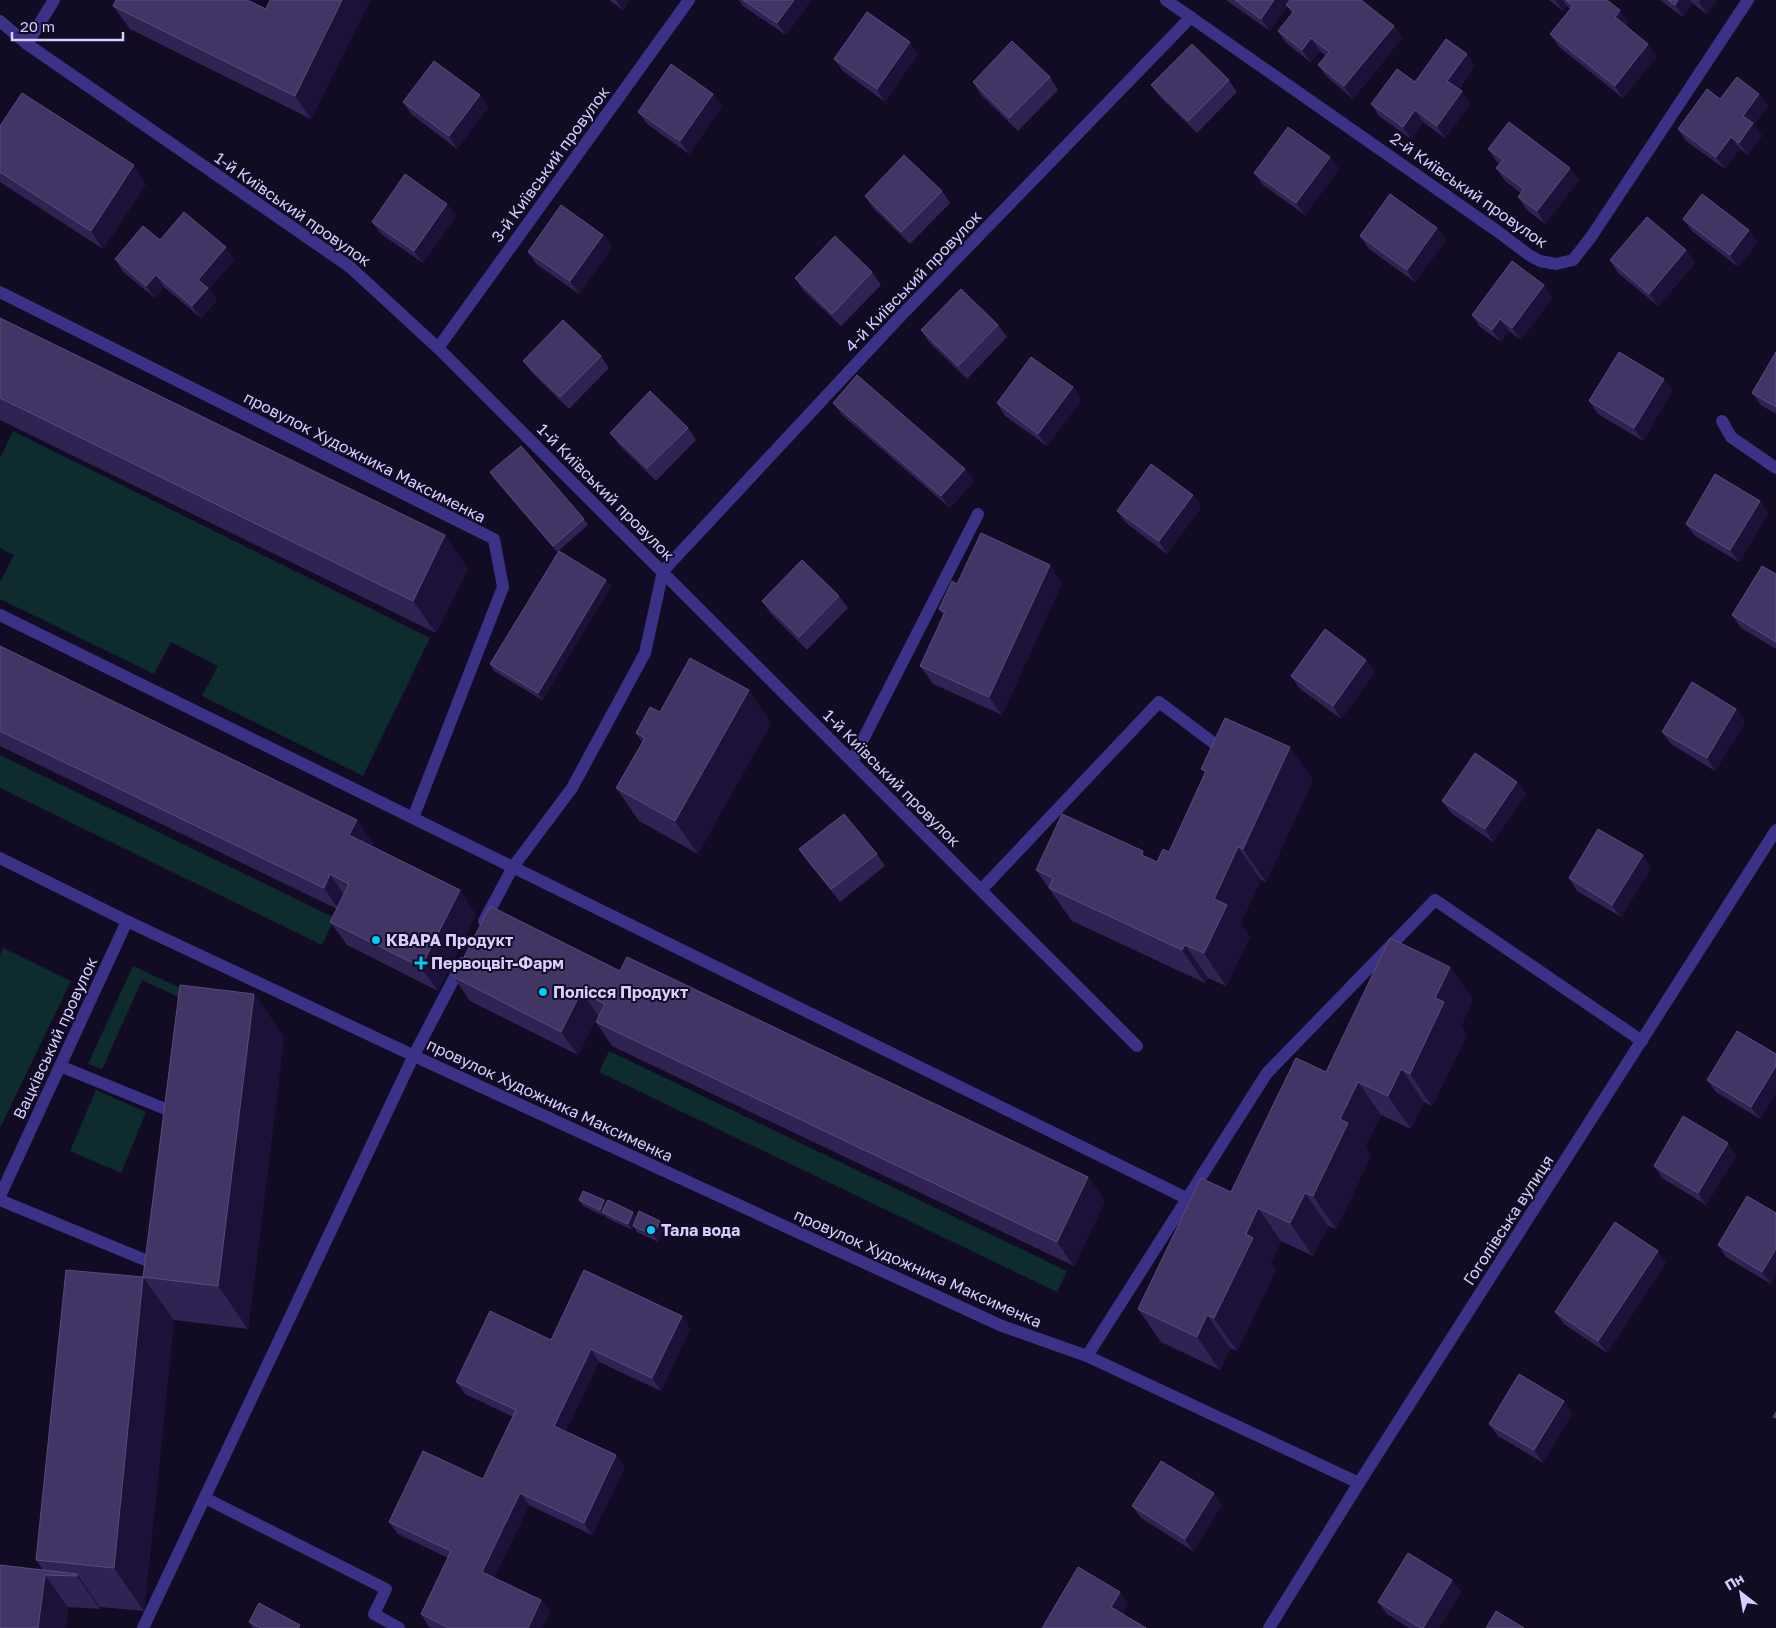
<svg xmlns="http://www.w3.org/2000/svg" width="1776" height="1628" font-family="'Golos Text',sans-serif">
	<style>
		.green { fill: #0e2c2e }
		.lines { fill: none; stroke-linecap: round; stroke-linejoin: round }
		.minor { stroke: #3b3187; stroke-width: 12 }
		.wall { fill: #302253 }
		.shaded-wall { fill: #1c1138 }
		.building { fill: #423465; stroke: #594c7e }
		.poi-dot { fill: #00ccf8; stroke: #110b23; stroke-width: 2 }
		.labels { text-anchor: middle; stroke-width: 4; stroke-linejoin: round; paint-order: stroke }
		.street-label { font-size: 16px; fill: #d7cdff; stroke: #110b23 }
		.poi-label { font-size: 16px; font-weight: bold; fill: #d7cdff; stroke: #110b23; text-anchor: start }
	</style>
	<rect width="100%" height="100%" fill="#110b23"/>
	<g class="green">
		<polygon points="13,431 430,638 363,776 202,696 218,666 171,642 154,674 0,599 0,582 14,555 0,548 0,458"/>
		<polygon points="0,755 335,918 322,945 0,788"/>
		<polygon points="3,948 71,981 0,1128 0,955"/>
		<polygon points="133,966 187,991 183,999 142,980 102,1069 88,1064"/>
		<polygon points="609,1051 1067,1271 1057,1292 599,1072"/>
		<polygon points="96,1090 146,1112 121,1173 70,1151"/>
	</g>
	<g class="lines">
		<g class="minor">
			<polyline points="1166,0 1497,231 1529,255 1540,261 1556,264 1573,260 1591,237 1748,0"/>
			<polyline points="0,21 27,44 350,267 438,348 1137,1046"/>
			<polyline points="27,44 54,0"/>
			<polyline points="0,292 494,539 503,587 413,818"/>
			<polyline points="438,348 689,0"/>
			<polyline points="1722,421 1731,437 1776,468"/>
			<polyline points="0,615 1186,1198"/>
			<polyline points="852,761 978,514"/>
			<polyline points="0,858 127,921 425,1061 1002,1326 1087,1356 1359,1483"/>
			<polyline points="981,890 1159,702 1215,744"/>
			<polyline points="484,921 513,867 572,788 645,653 663,571 896,321 1191,17"/>
			<polyline points="60,1066 180,1115"/>
			<polyline points="0,1196 127,921"/>
			<polyline points="0,1200 162,1267"/>
			<polyline points="1087,1356 1267,1073 1435,900 1642,1041"/>
			<polyline points="205,1498 386,1589 374,1614 399,1628"/>
			<polyline points="143,1628 414,1055 462,963"/>
			<polyline points="1269,1628 1359,1483 1776,830"/>
		</g>
	</g>
	<g class="wall">
		<polygon points="270,0 370,0 311,119 130,29 113,6 266,9"/>
		<polygon points="609,0 629,0 623,10"/>
		<polygon points="739,0 811,0 786,35 743,6"/>
		<polygon points="1226,0 1363,0 1362,1 1394,26 1402,38 1353,99 1327,77 1318,65 1326,56 1320,51 1310,62 1286,43 1278,31 1292,14 1287,6 1270,31"/>
		<polygon points="1549,0 1607,0 1628,22 1626,25 1657,56 1623,98 1559,47 1550,34 1570,9 1567,6 1563,11"/>
		<polygon points="1660,0 1717,0 1707,14 1692,3 1683,17"/>
		<polygon points="918,54 885,102 843,71 834,59"/>
		<polygon points="1475,66 1459,89 1462,91 1470,104 1445,138 1423,122 1411,139 1379,116 1371,104 1415,82"/>
		<polygon points="1050,77 1058,90 1018,131 981,95 973,82"/>
		<polygon points="1229,80 1237,92 1197,133 1160,97 1151,85"/>
		<polygon points="1759,94 1768,106 1754,124 1762,136 1748,155 1740,149 1725,169 1686,141 1678,129 1720,99"/>
		<polygon points="403,102 488,107 457,149 411,114"/>
		<polygon points="722,106 689,154 647,124 638,112"/>
		<polygon points="0,126 146,184 103,249 0,182"/>
		<polygon points="1488,149 1579,180 1545,224 1527,210 1518,197 1521,193 1505,181 1496,168 1500,164 1497,162"/>
		<polygon points="1330,157 1339,169 1305,215 1263,185 1254,173"/>
		<polygon points="942,191 950,203 910,244 873,208 865,196"/>
		<polygon points="447,204 456,216 423,263 381,234 372,222"/>
		<polygon points="1683,219 1749,230 1757,243 1738,267 1692,231"/>
		<polygon points="1437,228 1446,240 1415,282 1369,249 1360,236"/>
		<polygon points="603,235 612,247 579,294 536,264 528,252"/>
		<polygon points="160,240 234,260 209,289 217,300 201,318 164,287 155,298 123,272 115,259"/>
		<polygon points="1686,250 1695,263 1658,306 1618,273 1610,260"/>
		<polygon points="872,272 881,285 841,326 803,290 795,278"/>
		<polygon points="1544,285 1552,298 1521,340 1509,331 1501,342 1480,327 1472,315"/>
		<polygon points="0,318 468,568 436,633 0,420"/>
		<polygon points="998,325 1007,337 967,379 929,342 921,330"/>
		<polygon points="1776,352 1776,414 1761,405 1752,393"/>
		<polygon points="601,356 609,368 569,409 532,373 523,361"/>
		<polygon points="1664,379 1672,391 1643,441 1598,414 1589,401"/>
		<polygon points="1073,387 1081,400 1047,446 1005,416 997,403"/>
		<polygon points="833,403 965,469 974,481 950,508 842,415"/>
		<polygon points="688,428 696,440 656,481 619,445 610,433"/>
		<polygon points="490,472 584,519 588,525 557,552 494,479"/>
		<polygon points="1193,495 1201,507 1167,554 1126,523 1117,511"/>
		<polygon points="1760,501 1768,513 1739,562 1695,536 1686,524"/>
		<polygon points="1776,574 1776,649 1741,628 1732,615"/>
		<polygon points="1062,583 1002,715 933,684 920,666 943,615 939,609"/>
		<polygon points="611,586 542,700 494,671 490,664"/>
		<polygon points="839,596 848,608 807,650 770,613 762,601"/>
		<polygon points="0,646 373,843 372,846 476,914 438,991 347,945 330,922 337,909 0,746"/>
		<polygon points="1366,660 1375,672 1341,719 1299,688 1291,676"/>
		<polygon points="749,690 771,723 698,854 639,821 616,788 642,742 636,733 660,712"/>
		<polygon points="1736,709 1745,722 1715,771 1671,744 1662,732"/>
		<polygon points="1201,769 1313,780 1266,882 1261,880 1240,924 1250,937 1226,986 1208,978 1205,983 1072,921 1036,870 1148,857 1157,862 1169,852 1205,773"/>
		<polygon points="1517,782 1526,794 1493,842 1451,813 1442,801"/>
		<polygon points="799,849 877,854 885,866 840,902 808,862"/>
		<polygon points="1643,855 1651,868 1621,917 1577,891 1569,878"/>
		<polygon points="1450,967 1473,1000 1461,1026 1467,1035 1432,1106 1424,1102 1411,1129 1381,1115 1365,1147 1371,1156 1336,1229 1328,1226 1313,1256 1281,1241 1271,1263 1276,1270 1237,1351 1230,1348 1220,1370 1161,1342 1138,1309 1326,1072"/>
		<polygon points="620,971 1088,1177 1105,1201 1074,1266 612,1046 596,1022 599,1016 598,1015 578,1055 470,1001 454,977"/>
		<polygon points="254,994 284,1037 248,1329 174,1320 144,1611 100,1607 100,1609 68,1607 66,1628 0,1628 43,1570 36,1560 143,1277"/>
		<polygon points="1776,1054 1776,1093 1760,1119 1716,1092 1707,1080"/>
		<polygon points="1736,1156 1706,1205 1662,1178 1654,1166"/>
		<polygon points="579,1200 604,1200 606,1203 637,1217 660,1221 664,1228 658,1242 637,1232 634,1227 632,1230 607,1218 604,1215 604,1216 583,1206"/>
		<polygon points="1776,1213 1776,1275 1771,1284 1726,1257 1718,1245"/>
		<polygon points="1666,1263 1607,1353 1564,1324 1555,1312"/>
		<polygon points="682,1316 690,1329 661,1391 599,1362 566,1431 616,1455 625,1467 592,1535 529,1505 494,1578 541,1600 550,1612 542,1628 432,1628 429,1627 421,1614 448,1558 398,1534 389,1522 483,1479 513,1417 465,1394 456,1382 551,1340"/>
		<polygon points="1564,1401 1572,1414 1543,1463 1498,1436 1489,1424"/>
		<polygon points="1222,1505 1193,1551 1141,1518 1132,1506"/>
		<polygon points="1452,1580 1461,1592 1439,1628 1409,1628 1387,1614 1378,1602"/>
		<polygon points="249,1622 302,1628 253,1628"/>
	</g>
	<g class="shaded-wall">
		<polygon points="342,0 370,0 311,119 295,96"/>
		<polygon points="616,0 629,0 623,10"/>
		<polygon points="794,0 811,0 786,35 777,23"/>
		<polygon points="1274,0 1291,0 1270,31 1261,19"/>
		<polygon points="1555,0 1562,0 1567,6 1563,11"/>
		<polygon points="1678,0 1690,0 1692,3 1683,17 1675,5"/>
		<polygon points="1700,0 1717,0 1707,14 1699,2"/>
		<polygon points="1620,10 1628,22 1624,29 1615,17"/>
		<polygon points="1394,26 1402,38 1353,99 1344,86"/>
		<polygon points="1311,38 1320,51 1310,62 1302,50"/>
		<polygon points="910,42 918,54 885,102 877,89"/>
		<polygon points="1648,44 1657,56 1623,98 1615,86"/>
		<polygon points="1467,54 1475,66 1456,93 1447,81"/>
		<polygon points="1462,91 1470,104 1445,138 1437,126"/>
		<polygon points="713,94 722,106 689,154 680,141"/>
		<polygon points="1759,94 1768,106 1754,124 1762,136 1748,155 1739,143 1743,116"/>
		<polygon points="480,95 488,107 457,149 449,136"/>
		<polygon points="1415,110 1423,122 1411,139 1403,127"/>
		<polygon points="1731,137 1740,149 1725,169 1716,157"/>
		<polygon points="1330,157 1339,169 1305,215 1296,203"/>
		<polygon points="134,165 146,184 103,249 91,231"/>
		<polygon points="1570,168 1579,180 1545,224 1537,211"/>
		<polygon points="447,204 456,216 423,263 414,251"/>
		<polygon points="1437,228 1446,240 1415,282 1407,270"/>
		<polygon points="1749,230 1757,243 1738,267 1730,255"/>
		<polygon points="603,235 612,247 579,294 570,281"/>
		<polygon points="226,247 234,260 209,289 217,300 201,318 192,306 198,280"/>
		<polygon points="1686,250 1695,263 1658,306 1649,294"/>
		<polygon points="156,275 164,287 155,298 146,286"/>
		<polygon points="1544,285 1552,298 1521,340 1512,328"/>
		<polygon points="1500,319 1509,331 1501,342 1492,330"/>
		<polygon points="1664,379 1672,391 1643,441 1634,428"/>
		<polygon points="1073,387 1081,400 1047,446 1038,434"/>
		<polygon points="965,469 974,481 950,508 941,496"/>
		<polygon points="1193,495 1201,507 1167,554 1159,541"/>
		<polygon points="1760,501 1768,513 1739,562 1730,550"/>
		<polygon points="445,535 468,568 436,633 413,601"/>
		<polygon points="1050,565 1062,583 1002,715 989,697"/>
		<polygon points="606,580 611,586 542,700 538,693"/>
		<polygon points="1366,660 1375,672 1341,719 1333,706"/>
		<polygon points="749,690 771,723 698,854 675,821"/>
		<polygon points="1736,709 1745,722 1715,771 1707,758"/>
		<polygon points="1290,747 1313,780 1266,882 1243,849"/>
		<polygon points="1517,782 1526,794 1493,842 1485,829"/>
		<polygon points="357,820 373,843 366,859 349,835"/>
		<polygon points="1238,847 1261,880 1240,924 1250,937 1226,986 1204,953 1214,899"/>
		<polygon points="1643,855 1651,868 1621,917 1612,905"/>
		<polygon points="330,874 346,898 340,911 324,888"/>
		<polygon points="460,890 476,914 438,991 421,967"/>
		<polygon points="1185,945 1208,978 1205,983 1182,950"/>
		<polygon points="1450,967 1473,1000 1461,1026 1467,1035 1432,1106 1410,1074 1435,998"/>
		<polygon points="581,992 598,1015 578,1055 561,1032"/>
		<polygon points="254,994 284,1037 248,1329 218,1286"/>
		<polygon points="1776,1066 1776,1093 1760,1119 1751,1107"/>
		<polygon points="1401,1069 1424,1102 1411,1129 1388,1096"/>
		<polygon points="1358,1082 1381,1115 1365,1147 1371,1156 1336,1229 1313,1196 1340,1119"/>
		<polygon points="1728,1143 1736,1156 1706,1205 1698,1193"/>
		<polygon points="1088,1177 1105,1201 1074,1266 1057,1242"/>
		<polygon points="1305,1193 1328,1226 1313,1256 1290,1223"/>
		<polygon points="604,1200 609,1207 602,1212 604,1215 604,1216 600,1210"/>
		<polygon points="1258,1208 1281,1241 1271,1263 1276,1270 1237,1351 1214,1318 1246,1234"/>
		<polygon points="633,1212 638,1218 632,1230 628,1224"/>
		<polygon points="660,1221 664,1228 658,1242 654,1235"/>
		<polygon points="1776,1249 1776,1275 1771,1284 1762,1272"/>
		<polygon points="1658,1251 1666,1263 1607,1353 1598,1341"/>
		<polygon points="143,1277 174,1320 144,1611 114,1568"/>
		<polygon points="1207,1315 1230,1348 1220,1370 1197,1337"/>
		<polygon points="682,1316 690,1329 661,1391 652,1378"/>
		<polygon points="591,1349 599,1362 563,1438 554,1426"/>
		<polygon points="1564,1401 1572,1414 1543,1463 1534,1450"/>
		<polygon points="616,1455 625,1467 592,1535 584,1523"/>
		<polygon points="520,1493 529,1505 491,1584 482,1572"/>
		<polygon points="1214,1493 1222,1505 1193,1551 1185,1539"/>
		<polygon points="77,1574 100,1607 100,1609 77,1576"/>
		<polygon points="45,1575 68,1607 66,1628 38,1628"/>
		<polygon points="1452,1580 1461,1592 1439,1628 1423,1628"/>
		<polygon points="1120,1592 1128,1604 1120,1620 1111,1607"/>
		<polygon points="541,1600 550,1612 542,1628 528,1628"/>
	</g>
	<g class="building">
		<polygon points="116,0 247,0 266,9 270,0 342,0 295,96 113,6"/>
		<polygon points="743,0 794,0 777,23"/>
		<polygon points="1235,0 1274,0 1261,19"/>
		<polygon points="1290,0 1361,0 1394,26 1344,86 1318,65 1329,52 1311,38 1302,50 1278,31 1294,11 1286,5"/>
		<polygon points="1566,0 1607,0 1620,10 1615,17 1648,44 1615,86 1550,34 1573,6"/>
		<polygon points="1668,0 1678,0 1675,5"/>
		<polygon points="867,12 910,42 877,89 834,59"/>
		<polygon points="1446,39 1467,54 1447,81 1462,91 1437,126 1415,110 1403,127 1371,104 1397,69 1415,82"/>
		<polygon points="1012,41 1050,77 1009,118 973,82"/>
		<polygon points="1192,44 1229,80 1188,121 1151,85"/>
		<polygon points="434,61 480,95 449,136 403,102"/>
		<polygon points="671,64 713,94 680,141 638,112"/>
		<polygon points="1737,77 1759,94 1743,116 1753,123 1739,143 1731,137 1716,157 1678,129 1707,89 1720,99"/>
		<polygon points="22,93 134,165 91,231 0,172 0,126"/>
		<polygon points="1509,122 1570,168 1537,211 1518,197 1524,189 1496,168 1503,160 1488,149"/>
		<polygon points="1288,127 1330,157 1296,203 1254,173"/>
		<polygon points="904,155 942,191 901,232 865,196"/>
		<polygon points="405,174 447,204 414,251 372,222"/>
		<polygon points="1390,194 1437,228 1407,270 1360,236"/>
		<polygon points="1702,194 1749,230 1730,255 1683,219"/>
		<polygon points="561,205 603,235 570,281 528,252"/>
		<polygon points="184,212 226,247 198,280 208,288 192,306 156,275 146,286 115,259 143,226 160,240"/>
		<polygon points="1647,217 1686,250 1649,294 1610,260"/>
		<polygon points="835,236 872,272 832,314 795,278"/>
		<polygon points="1512,261 1544,285 1512,328 1500,319 1492,330 1472,315"/>
		<polygon points="961,289 998,325 958,366 921,330"/>
		<polygon points="0,318 445,535 413,601 0,398"/>
		<polygon points="563,320 601,356 560,397 523,361"/>
		<polygon points="1619,352 1664,379 1634,428 1589,401"/>
		<polygon points="1776,352 1776,407 1752,393"/>
		<polygon points="1031,357 1073,387 1038,434 997,403"/>
		<polygon points="857,375 965,469 941,496 833,403"/>
		<polygon points="650,391 688,428 647,468 610,433"/>
		<polygon points="521,446 584,519 553,546 490,472"/>
		<polygon points="1151,464 1193,495 1159,541 1117,511"/>
		<polygon points="1715,474 1760,501 1730,550 1686,524"/>
		<polygon points="981,533 1050,565 989,697 920,666 945,612 939,609 952,581 957,584"/>
		<polygon points="559,551 606,580 538,693 490,664"/>
		<polygon points="802,560 839,596 799,637 762,601"/>
		<polygon points="1762,566 1776,574 1776,642 1732,615"/>
		<polygon points="1325,629 1366,660 1333,706 1291,676"/>
		<polygon points="0,646 357,820 349,835 460,890 421,967 330,922 349,884 330,874 324,888 0,731"/>
		<polygon points="690,658 749,690 675,821 616,788 645,738 636,733 650,707 660,712"/>
		<polygon points="1692,682 1736,709 1707,758 1662,732"/>
		<polygon points="1225,718 1290,747 1243,849 1238,847 1214,899 1227,905 1204,953 1185,945 1182,950 1049,888 1053,878 1036,870 1062,814 1143,851 1142,855 1157,862 1163,849 1169,852 1206,771 1201,769"/>
		<polygon points="1475,753 1517,782 1485,829 1442,801"/>
		<polygon points="844,814 877,854 831,889 799,849"/>
		<polygon points="1598,829 1643,855 1612,905 1569,878"/>
		<polygon points="490,906 620,971 627,957 1088,1177 1057,1242 596,1022 605,1004 581,992 561,1032 454,977"/>
		<polygon points="1390,938 1450,967 1435,998 1444,1002 1410,1074 1401,1069 1388,1096 1358,1082 1340,1119 1348,1123 1313,1196 1305,1193 1290,1223 1258,1208 1246,1234 1253,1238 1214,1318 1207,1315 1197,1337 1138,1309 1201,1178 1231,1192 1296,1058 1326,1072"/>
		<polygon points="180,985 254,994 218,1286 143,1277"/>
		<polygon points="1737,1031 1776,1054 1776,1066 1751,1107 1707,1080"/>
		<polygon points="1683,1116 1728,1143 1698,1193 1654,1166"/>
		<polygon points="583,1191 604,1200 600,1210 579,1200"/>
		<polygon points="1747,1196 1776,1213 1776,1249 1762,1272 1718,1245"/>
		<polygon points="608,1200 633,1212 628,1224 602,1212"/>
		<polygon points="639,1211 660,1221 654,1235 633,1226"/>
		<polygon points="1615,1222 1658,1251 1598,1341 1555,1312"/>
		<polygon points="66,1270 143,1277 114,1568 36,1560"/>
		<polygon points="584,1270 682,1316 652,1378 591,1349 554,1426 616,1455 584,1523 520,1493 482,1572 541,1600 528,1628 449,1628 421,1614 451,1551 389,1522 423,1451 483,1479 499,1445 516,1410 456,1382 490,1311 551,1340"/>
		<polygon points="1519,1374 1564,1401 1534,1450 1489,1424"/>
		<polygon points="1776,1412 1776,1418 1773,1417"/>
		<polygon points="1161,1461 1214,1493 1185,1539 1132,1506"/>
		<polygon points="1408,1553 1452,1580 1423,1628 1421,1628 1378,1602"/>
		<polygon points="0,1565 77,1574 77,1576 45,1575 38,1628 0,1628"/>
		<polygon points="1078,1567 1120,1592 1111,1607 1146,1628 1042,1628"/>
		<polygon points="259,1603 300,1625 298,1628 261,1628 249,1622"/>
		<polygon points="1496,1611 1524,1628 1486,1628"/>
	</g>
	<g class="poi-dot">
		<circle cx="376" cy="940" r="5"/>
		<path d="M418.5 955.5h5v5h5v5h-5v5h-5v-5h-5v-5h5z"/>
		<circle cx="543" cy="992" r="5"/>
		<circle cx="651" cy="1230" r="5"/>
	</g>
	<g class="labels">
		<g class="street-label">
			<text transform="translate(550 164) rotate(-54)" y="6">3-й Київський провулок</text>
			<text transform="translate(1469 190) rotate(35)" y="6">2-й Київський провулок</text>
			<text transform="translate(293 209) rotate(35)" y="6">1-й Київський провулок</text>
			<text transform="translate(913 281) rotate(-46)" y="6">4-й Київський провулок</text>
			<text transform="translate(365 457) rotate(27)" y="6">провулок Художника Максименка</text>
			<text transform="translate(606 492) rotate(45)" y="6">1-й Київський провулок</text>
			<text transform="translate(892 778) rotate(45)" y="6">1-й Київський провулок</text>
			<text transform="translate(55 1038) rotate(-65)" y="6">Вацківський провулок</text>
			<text transform="translate(550 1100) rotate(25)" y="6">провулок Художника Максименка</text>
			<text transform="translate(1508 1220) rotate(-57)" y="6">Гоголівська вулиця</text>
			<text transform="translate(918 1268) rotate(24)" y="6">провулок Художника Максименка</text>
		</g>
		<g class="poi-label">
			<text x="386" y="946">КВАРА Продукт</text>
			<text x="431" y="969">Первоцвіт-Фарм</text>
			<text x="553" y="998">Полісся Продукт</text>
			<text x="661" y="1236">Тала вода</text>
		</g>
	</g>
	<g transform="translate(1741 1593) rotate(329)" stroke="#110b23" stroke-width="4" paint-order="stroke">
	<path d="M0-4L9 19L0 12L-9 19Z" fill="#d7cdff"/>
	<text y="-8" font-size="14" font-weight="bold" text-anchor="middle" fill="#d7cdff">Пн</text>
	</g>
	<path d="M12 32v8h111v-8" fill="none" stroke="#d7cdff" stroke-width="2.5"/>
	<text x="20" y="32" font-size="15" fill="#d7cdff" stroke="#110b23" stroke-width="4" paint-order="stroke">20 m</text>
</svg>
